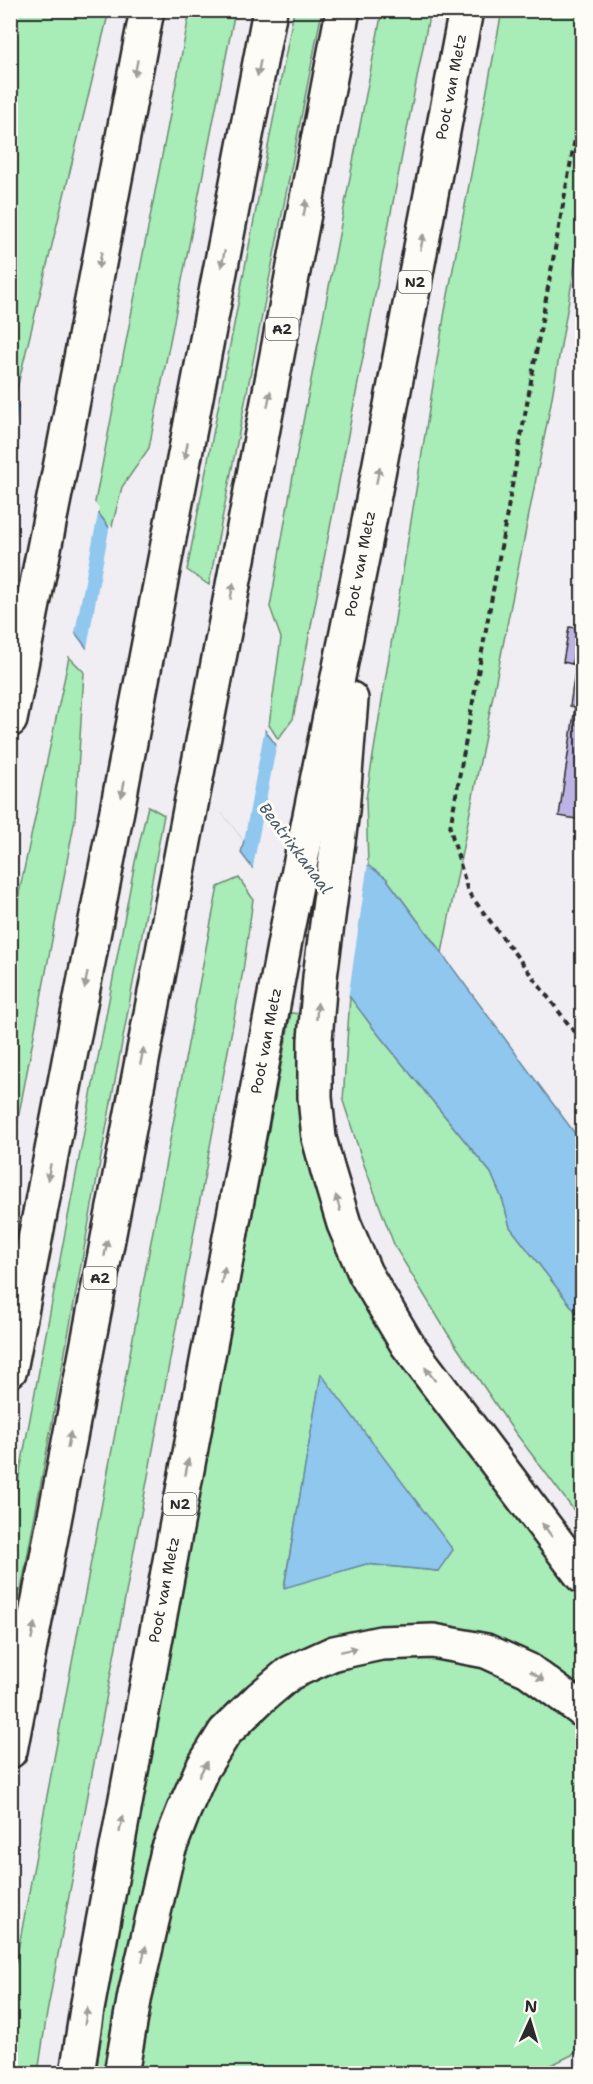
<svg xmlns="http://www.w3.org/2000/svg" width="593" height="2084" font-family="'Shantell Sans',sans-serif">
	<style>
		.green { fill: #a8ecb7; stroke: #6a8c71; stroke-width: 1.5; fill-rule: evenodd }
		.water { fill: #90c7ee; stroke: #6889a0; stroke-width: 1.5 }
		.pier { fill: #f0edf3 }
		.building { fill: #bdb3e4; stroke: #2b2b2b; stroke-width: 1.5 }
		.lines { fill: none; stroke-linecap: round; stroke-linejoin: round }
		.trunk-casing { stroke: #2b2b2b; stroke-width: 38 }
		.motorway-casing { stroke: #2b2b2b; stroke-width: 38 }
		.path { stroke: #2b2b2b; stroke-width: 4; stroke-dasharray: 6 4.5; stroke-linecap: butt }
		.trunk { stroke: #fdfcf7; stroke-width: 33 }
		.motorway { stroke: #fdfcf7; stroke-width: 33 }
		.oneway { fill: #9e9e9b }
		.labels { text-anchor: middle; stroke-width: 6; stroke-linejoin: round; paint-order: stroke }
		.shield { fill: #fdfcf7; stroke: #6a6a68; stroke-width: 1.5 }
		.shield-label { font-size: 14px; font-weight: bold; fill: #2b2b2b }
		.street-label { font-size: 15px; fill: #2b2b2b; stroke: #fdfcf7 }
		.water-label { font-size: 16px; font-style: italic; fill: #495a66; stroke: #fdfcf7 }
	</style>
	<rect width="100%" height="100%" fill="#f0edf3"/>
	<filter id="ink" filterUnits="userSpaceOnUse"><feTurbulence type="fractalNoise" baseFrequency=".0167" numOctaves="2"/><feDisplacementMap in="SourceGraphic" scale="12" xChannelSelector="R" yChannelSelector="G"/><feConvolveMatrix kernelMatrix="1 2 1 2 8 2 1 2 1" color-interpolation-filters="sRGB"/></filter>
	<g filter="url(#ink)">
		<g class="green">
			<polygon points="10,11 109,11 14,401 10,392"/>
			<polygon points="190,11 235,11 149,448 122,487 111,530 94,507"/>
			<polygon points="294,11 322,11 209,585 187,570"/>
			<polygon points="382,11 430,11 293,719 278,739 269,725 281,638 270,607 297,453"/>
			<polygon points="502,11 582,11 582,224 551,403 442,953 386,878 368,866 366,799 445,311"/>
			<polygon points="69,657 84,672 75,819 11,1156 11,931"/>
			<polygon points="148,806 164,815 11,1645 11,1519 135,862"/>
			<polygon points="239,878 253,899 243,971 47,2013 38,2073 11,2073 11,1988 209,932 218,887"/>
			<polygon points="350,996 374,1029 491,1173 503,1201 510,1227 582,1320 582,1521 511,1427 448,1334 395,1247 363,1162 343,1101"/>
			<path d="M291,1013L304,1014L345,1269L398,1360L582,1592V1696L430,1630L232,1708L110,2073L96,2074L104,2016L166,1670ZM321,1375L438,1571L366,1564L284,1587Z"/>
			<polygon points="429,1656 484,1668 526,1686 582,1729 582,2050 535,2073 131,2074 182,1842 215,1771 245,1728 302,1685 367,1661"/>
		</g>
		<g class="water">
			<polygon points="10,392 14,401 111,530 111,547 182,646 206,651 363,862 386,878 582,1143 582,1320 510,1227 503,1201 491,1173 374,1029 241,853 244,840 162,735 151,733 11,548"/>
			<polygon points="321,1374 453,1550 438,1571 366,1564 284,1588"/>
		</g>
		<g class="pier">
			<polygon points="20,403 99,509 74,637 10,553 11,446"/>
			<polygon points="110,524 114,529 112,539 115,543 114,547 129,568 146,571 184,628 187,630 186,643 208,649 265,727 244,841 222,813 205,810 158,745 160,736 148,734 86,653"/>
			<polygon points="277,743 368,862 348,999 252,872"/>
		</g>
		<g class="building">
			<polygon points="582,618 582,820 559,816 575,707 570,706 576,664 572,664 577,628 581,629"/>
			<polygon points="569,627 577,628 572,664 563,662"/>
		</g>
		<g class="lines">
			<g class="trunk-casing">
				<g id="trunk">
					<polyline points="351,699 342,811 320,977 315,1040 315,1097 319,1138 328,1171 344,1224 365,1273 407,1344 582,1576"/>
					<polyline points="10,720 64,448 147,10"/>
					<polyline points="77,2074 87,2009 286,935 363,553 466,10"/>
					<polyline points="121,2074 135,1995 168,1851 184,1810 202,1769 225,1732 259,1699 290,1673 334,1653 381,1643 433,1641 486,1651 528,1670 582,1710"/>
				</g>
			</g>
			<g class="motorway-casing">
				<g id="motorway">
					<polyline points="10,1370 270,10"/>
					<polyline points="10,1751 343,10"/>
				</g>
			</g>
			<polyline class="path" points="582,100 450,828 468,892 582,1042"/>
			<use href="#trunk" class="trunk"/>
			<use href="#motorway" class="motorway"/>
		</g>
		<defs><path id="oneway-solid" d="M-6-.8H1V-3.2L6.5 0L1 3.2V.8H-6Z" transform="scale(1.5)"/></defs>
		<g class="oneway">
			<use href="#oneway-solid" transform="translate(136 68) rotate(101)"/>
			<use href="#oneway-solid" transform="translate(259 68) rotate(101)"/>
			<use href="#oneway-solid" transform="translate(305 208) rotate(-79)"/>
			<use href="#oneway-solid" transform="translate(422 242) rotate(-79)"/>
			<use href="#oneway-solid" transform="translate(223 259) rotate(101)"/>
			<use href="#oneway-solid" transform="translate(100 260) rotate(101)"/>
			<use href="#oneway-solid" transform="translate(269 399) rotate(-79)"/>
			<use href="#oneway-solid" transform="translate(186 451) rotate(101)"/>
			<use href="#oneway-solid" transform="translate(378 475) rotate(-79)"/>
			<use href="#oneway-solid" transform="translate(232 591) rotate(-79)"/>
			<use href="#oneway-solid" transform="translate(123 789) rotate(101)"/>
			<use href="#oneway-solid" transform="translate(86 980) rotate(101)"/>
			<use href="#oneway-solid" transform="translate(317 1011) rotate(-86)"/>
			<use href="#oneway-solid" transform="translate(142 1056) rotate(-79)"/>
			<use href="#oneway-solid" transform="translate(49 1172) rotate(101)"/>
			<use href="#oneway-solid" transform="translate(338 1203) rotate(-106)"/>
			<use href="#oneway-solid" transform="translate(106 1248) rotate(-79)"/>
			<use href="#oneway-solid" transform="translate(223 1275) rotate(-79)"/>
			<use href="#oneway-solid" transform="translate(430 1374) rotate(-127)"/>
			<use href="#oneway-solid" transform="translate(69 1440) rotate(-79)"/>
			<use href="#oneway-solid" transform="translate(187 1467) rotate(-79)"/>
			<use href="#oneway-solid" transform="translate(547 1530) rotate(-127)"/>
			<use href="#oneway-solid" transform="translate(33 1631) rotate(-79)"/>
			<use href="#oneway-solid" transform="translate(349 1650) rotate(-12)"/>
			<use href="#oneway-solid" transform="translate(537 1676) rotate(34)"/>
			<use href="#oneway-solid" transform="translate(203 1769) rotate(-62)"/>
			<use href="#oneway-solid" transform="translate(121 1824) rotate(-80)"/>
			<use href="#oneway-solid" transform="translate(144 1954) rotate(-77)"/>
			<use href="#oneway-solid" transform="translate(86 2016) rotate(-81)"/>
		</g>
	</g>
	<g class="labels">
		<g class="shield">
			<rect x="398.5" y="271" width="33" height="22" rx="4.5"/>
			<rect x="265.5" y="318" width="33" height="22" rx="4.5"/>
			<rect x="83.5" y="1267" width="33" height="22" rx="4.5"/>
			<rect x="163.5" y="1493" width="33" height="22" rx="4.5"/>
		</g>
		<g class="shield-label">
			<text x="415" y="287">N2</text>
			<text x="282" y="334">A2</text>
			<text x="100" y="1283">A2</text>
			<text x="180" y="1509">N2</text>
		</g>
		<g class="street-label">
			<text transform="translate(451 87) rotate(-79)" y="5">Poot van Metz</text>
			<text transform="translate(360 564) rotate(-79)" y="5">Poot van Metz</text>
			<text transform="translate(266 1041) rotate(-79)" y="5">Poot van Metz</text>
			<text transform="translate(164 1590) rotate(-79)" y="5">Poot van Metz</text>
		</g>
		<g class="water-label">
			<text transform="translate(296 848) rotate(53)" y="6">Beatrixkanaal</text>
		</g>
	</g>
	<rect width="593" height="2084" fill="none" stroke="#fdfcf7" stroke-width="36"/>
	<rect x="18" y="18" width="557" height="2048" fill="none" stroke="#2b2b2b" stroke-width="2" filter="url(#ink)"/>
	<g transform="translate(530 2021) rotate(4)" stroke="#fdfcf7" stroke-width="4.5" paint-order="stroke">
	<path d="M0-4.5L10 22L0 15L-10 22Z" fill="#2b2b2b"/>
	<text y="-9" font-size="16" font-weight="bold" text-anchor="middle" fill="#2b2b2b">N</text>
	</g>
</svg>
